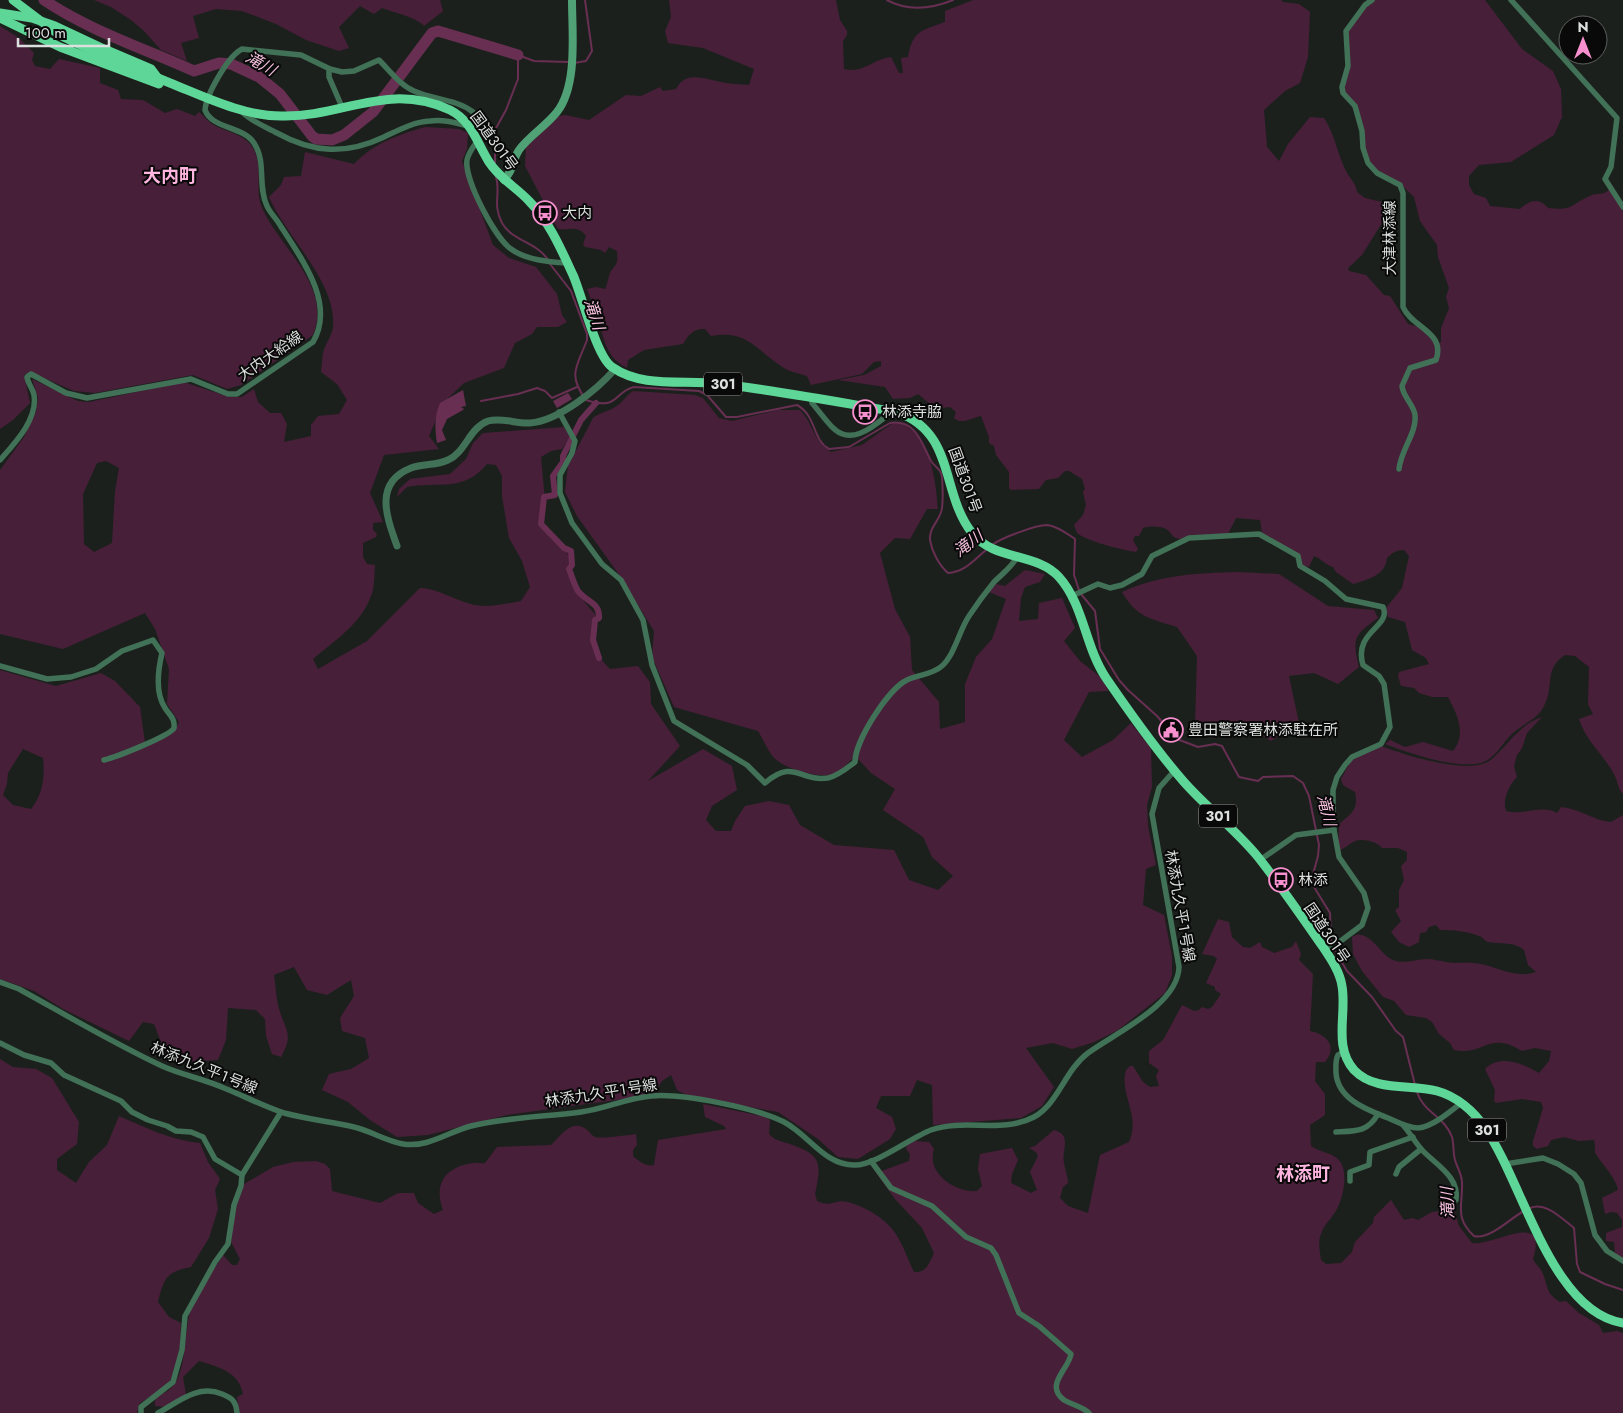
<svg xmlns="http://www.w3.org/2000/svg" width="1623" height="1413" font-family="Jost,'Noto Sans JP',sans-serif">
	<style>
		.green { fill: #471f38; fill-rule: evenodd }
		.water { fill: #682f52 }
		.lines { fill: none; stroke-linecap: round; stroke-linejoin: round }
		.stream { stroke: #682f52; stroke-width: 2 }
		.canal { stroke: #682f52; stroke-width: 6 }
		.river { stroke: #682f52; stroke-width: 11 }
		.minor { stroke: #417156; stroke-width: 5.5 }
		.tertiary { stroke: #417156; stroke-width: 7 }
		.secondary { stroke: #50a175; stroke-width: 8 }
		.trunk { stroke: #5ed698; stroke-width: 9 }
		.trunk-bridge { stroke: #5ed698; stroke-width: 9 }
		.labels { text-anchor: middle; stroke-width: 4; stroke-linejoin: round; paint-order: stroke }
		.shield { fill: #080908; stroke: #9c9f9d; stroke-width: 1 }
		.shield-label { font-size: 14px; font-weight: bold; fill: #dcdfdd }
		.street-label { font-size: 15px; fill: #dcdfdd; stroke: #080908 }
		.poi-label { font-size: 15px; fill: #dcdfdd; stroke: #080908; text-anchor: start }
		.water-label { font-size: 16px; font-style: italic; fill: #f6bfde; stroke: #080908 }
		.quarter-label { font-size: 18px; font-weight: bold; fill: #ffb5df; stroke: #080908 }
	</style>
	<rect width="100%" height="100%" fill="#1c201d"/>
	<g class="green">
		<path d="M94,0H440L443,11L424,26C416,17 395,13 382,8L374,14L360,6L339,27L349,48L339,51L306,40L276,24L242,11L216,9L193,16L199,38L181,43L187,61L161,50L144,31L131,20L111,7Z"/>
		<path d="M669,0H836L840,20L847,31V35L843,41L844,69C863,74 873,59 891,57L899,73H903L901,58L908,57C913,30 921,31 945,22V11L973,0H1281L1283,2L1299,4L1310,12L1308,57L1300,83L1285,91L1264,110L1267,147L1279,161L1288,144L1310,117L1324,118C1335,134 1337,154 1346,171C1350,179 1356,183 1357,192L1365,198L1382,202V223L1362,255L1348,268L1349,271L1366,275L1384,295L1390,296L1408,324L1419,327L1436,344L1441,342V328L1449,308L1446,297L1449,288L1438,257L1437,245L1420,221L1414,197L1397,181L1375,171L1366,155L1363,131L1344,90L1348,32L1367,4L1374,0H1485L1522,49L1553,71L1561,89L1562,117L1554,135L1511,162L1479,165L1469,176V185L1474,194L1486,198L1490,206L1520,209C1529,200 1539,197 1548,208C1574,211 1569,205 1590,196C1598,192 1602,196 1609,190L1623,211V794C1618,789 1618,783 1615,776C1605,756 1585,740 1579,719L1593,714L1588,704L1589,667L1575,656L1565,655C1543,669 1555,686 1544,706C1538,719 1523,724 1513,733C1503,742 1497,755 1486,761C1465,772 1407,753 1385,744L1390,740L1405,747L1423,742L1453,751C1467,734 1457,714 1448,697H1432L1419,693L1414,688L1401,686L1398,676L1399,672L1429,664L1426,658L1412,650L1405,622L1388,617L1386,608L1402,588L1409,556L1404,550C1396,550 1392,553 1387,558C1386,575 1367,580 1353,584L1336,572L1333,567C1324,564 1322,559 1314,556L1309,567L1302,565L1300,555L1262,533L1260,520L1236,518L1228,534L1180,539C1171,538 1172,532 1166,529C1160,526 1149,526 1143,528L1139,536H1135L1133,540L1138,549L1136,552C1122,550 1086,541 1077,533L1074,525L1083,515L1086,505L1083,492L1085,489L1082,479L1069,471H1065L1058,478L1046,480L1039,489L1011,490L1009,488V472L996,455L994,446L989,443V437L981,416C972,418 961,425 954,418L956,412L950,407C934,410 929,403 918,394L910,398L893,399L885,387L838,380L864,375L881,366V361L874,362L862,374L811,385L807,376C798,373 789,372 781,366C754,348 747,330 711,336L705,329C694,328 688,335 683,344L644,350L628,360L627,368C607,358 605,342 599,323C596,311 591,300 587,289L596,287L605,289C608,284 608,276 611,271C617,264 618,262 617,251L609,247L605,253L601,250L585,247L583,244L586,236C577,224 570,231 558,229L525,166L526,147L559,116L565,115L589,120L626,95L641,96L660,87L663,91L676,89C686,70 704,79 721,82C730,84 740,84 749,85L754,69L703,48L668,43L665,31L671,17Z"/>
		<path d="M0,26L19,38L34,53L32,60L35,66L50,69L59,59L100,68V83L118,90L121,99L143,100L165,113L177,109L195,116L199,112C204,116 208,122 214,125C227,133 244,133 253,148C264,166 254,189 262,208C280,248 333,287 313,335L241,385L227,389L193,375L95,393L74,391L30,372L24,375L30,403L13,420L0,429Z"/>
		<path d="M425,127L459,129L468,133L467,149L462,161L493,245L509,258L536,267L557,294L562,315L567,322L558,327H537L532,334L515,343L504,368L464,383L443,403L429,436L439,449L384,455L370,493L383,522L373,523V530L377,534L376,537L363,543V557L367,564L375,565C374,575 375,587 371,596C361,624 334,641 313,659L318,669L367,641L420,588C443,589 462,606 485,606C497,606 510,603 521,601L530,587L522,561L509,538L502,496V476L496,465L487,464C463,493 438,481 407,487L397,497L399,489L410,479L450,474L466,459L473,443L483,433L564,427L570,437L562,449L551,451L541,457L545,500L541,523C548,541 580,552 568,571C576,589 582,601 596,615C587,634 596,656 610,669L638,666L650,682L651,704L680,746L648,781L703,749L732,766L737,790L712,806L706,820L716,831H731L735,821L745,806L769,801L789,805L800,825L834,845L894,850L909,880L938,890L953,876L932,857L923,837L883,810L895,789L871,773L859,760L852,759C847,764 840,772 834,774C818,779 786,769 774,758C768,751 763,739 758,731L674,707L652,657L654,631L620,576L577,516L565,492L568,466L593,418C600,412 608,412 615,407C623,403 626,395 633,391L695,395L703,398L719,418L732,421L778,410H800C815,426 812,440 831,452L862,445L894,422C930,428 936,480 938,509H927L910,539L895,538L880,553L895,609L910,637L912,670L939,702L940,729L965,722V684L976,657L992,639L1006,599L989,592L996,584L1005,586L1025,570L1045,574L1040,582L1025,587L1021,598L1019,621L1038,619L1039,603L1062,598L1075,628L1064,641L1080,661L1107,682L1108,691L1089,692L1064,740L1082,757L1113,740L1131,723L1151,748L1152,787L1147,805L1148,826L1156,865L1146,869L1143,905L1164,915L1172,956V975L1165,993L1118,1030L1094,1042L1072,1049L1053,1043L1026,1048L1054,1087L1042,1106L1021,1118L933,1125L932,1085L917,1080L910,1096H881L876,1108L892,1117L896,1129L890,1139L858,1159L838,1157L818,1139L778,1112L690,1097L677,1090L671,1075L662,1081L653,1095L507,1115L428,1135L397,1137L370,1120L348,1102L322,1090L329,1074L351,1069L369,1058L365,1038L342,1031L340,1018L354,996L351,980L327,995L307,990L294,967L274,975C276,987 276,1000 280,1012C287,1033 293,1035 281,1057L272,1054L266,1036L265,1019L256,1010L228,1008L226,1040L218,1060L185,1062L167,1058L154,1024L143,1022L129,1041L63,1009L34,991L0,979V670L56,686L101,673L115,681L140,707L145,743L172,734L179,722L167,704L169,669L155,629L145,613L63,649L0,634V470L24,437L36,412L38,398L32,379L78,401L89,402L183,382L230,397H242L254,389L258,402L270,413H281L287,424L284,442L311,436V425L318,416L339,414L347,400L337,384L321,372C322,366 322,359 323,353C325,344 332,336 333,327C337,282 286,237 269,197L281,185L284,177L301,176L305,152L354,164C374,143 398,135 425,127ZM106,461L119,468L115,491L112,543L94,552L84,544L83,494L97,463ZM23,749L43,758C45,777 43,794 31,809L13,805L3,795L7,784L8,773Z"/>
		<path d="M1237,572L1279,574L1328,606L1374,610L1378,618C1354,635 1352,638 1359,667L1338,684L1314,673L1289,676L1299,723L1271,741C1247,727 1238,715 1211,730L1195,727L1197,656L1177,627C1151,619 1136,617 1122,592C1159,575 1197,573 1237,572Z"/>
		<path d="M1542,717L1527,733L1522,748L1517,755L1514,766L1517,777C1509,785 1502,800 1506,811C1524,816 1541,804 1557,813L1561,807C1579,808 1594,821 1611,822L1623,815V1262L1615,1253L1614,1242L1606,1241V1233L1622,1227V1220L1617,1213L1611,1212L1605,1214L1602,1198L1618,1190C1616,1176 1597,1159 1595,1152C1595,1148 1595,1144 1594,1140L1579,1141L1564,1137L1551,1140L1548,1146L1537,1149L1533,1146V1141L1543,1108L1541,1102L1522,1099L1496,1103L1494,1101L1495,1090L1485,1069C1500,1054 1522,1063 1539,1073L1549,1061L1551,1051L1535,1048L1522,1051C1489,1030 1484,1056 1454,1050L1450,1043L1439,1034L1432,1022L1426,1018L1406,1015L1394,1001L1383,997L1362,971L1353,954L1352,937C1367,928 1378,950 1389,958C1402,966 1414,959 1427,959C1433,959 1440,961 1446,962C1455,964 1464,962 1473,963C1495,964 1513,980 1536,972L1528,965L1524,950C1513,941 1503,945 1489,942C1485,942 1483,937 1479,936C1466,931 1454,930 1440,930L1436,925L1429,927L1426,932L1420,933L1419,942L1409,947L1399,942L1391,932L1401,921L1395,910L1399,907V890L1404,880L1401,866L1407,860V852L1398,848H1382C1378,842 1363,838 1355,841C1349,844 1344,849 1338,851L1339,824C1351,814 1359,810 1355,792L1343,785L1341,779L1352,759L1381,746C1405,755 1472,777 1492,759C1509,744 1520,724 1542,717Z"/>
		<path d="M1218,919L1229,922L1232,937L1243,947L1250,948L1260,942L1262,947L1274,953L1292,947L1296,941L1301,954L1299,960L1313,974L1310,1031C1327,1034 1338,1047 1325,1062H1316L1315,1081L1325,1094V1115L1310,1125L1311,1146C1320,1152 1328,1152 1335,1157C1350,1166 1344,1194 1338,1207C1333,1218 1323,1224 1320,1237C1318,1244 1320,1252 1321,1260L1326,1264L1341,1263L1352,1252L1355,1242L1373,1223L1374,1217L1391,1200L1404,1220L1412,1218L1418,1220L1432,1212L1454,1209L1459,1226L1472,1243C1492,1247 1549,1208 1533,1259C1535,1264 1540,1267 1542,1272C1549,1286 1544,1292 1560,1302L1566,1301L1579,1313L1599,1325L1603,1333L1617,1331L1623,1333V1413H239L237,1397L243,1394C239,1372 219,1367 199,1361L183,1377L186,1395L166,1407L155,1406V1399C160,1394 166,1393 171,1388C187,1375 184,1328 191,1308C197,1290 213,1272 223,1255L232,1265H237L240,1259L231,1242L233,1205L244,1184L273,1167L293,1162L316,1161L325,1164L330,1169L332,1191L380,1203L398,1193H414L418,1203L434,1214L443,1210C433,1184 446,1166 474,1163C478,1162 481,1164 485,1163L497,1147L551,1145C560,1137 571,1118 586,1129C589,1131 591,1135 595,1137C600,1139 629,1135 636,1134L637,1145L633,1150V1156C639,1161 645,1167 654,1165L658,1140L726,1129L724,1126L705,1117L703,1104L766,1117L770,1120L769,1134C775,1141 781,1141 790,1144C821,1155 822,1162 815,1194L817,1201C832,1208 835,1199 847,1202C865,1206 888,1220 897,1236C904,1247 908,1260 914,1272C927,1273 929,1263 934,1253L922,1228L895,1199L876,1173L909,1161L910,1154L906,1149L907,1145L914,1141L929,1142L934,1149C926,1174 956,1193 977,1191L982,1186L978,1169L980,1154L1012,1148L1018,1160L1012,1174L1011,1183L1031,1193L1037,1190L1030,1172L1038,1156L1036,1152L1029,1148L1035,1146L1054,1130C1073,1135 1061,1150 1064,1163C1065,1170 1068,1176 1068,1183L1063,1187L1060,1198L1068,1206L1088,1213L1100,1155L1129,1142C1141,1114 1119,1095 1126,1070L1130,1066H1133L1143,1082L1150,1087L1159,1086L1156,1076L1159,1070L1149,1063V1051L1163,1040L1182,1005L1194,1011L1199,1010L1202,1007L1208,1009L1212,1007L1221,994L1215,990V987L1206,983L1217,959L1214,956L1202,954Z"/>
		<path d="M0,1059L13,1067L36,1069L52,1078L79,1122L77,1144L57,1159V1170L76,1183L89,1162L107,1145L119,1116C146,1128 171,1140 200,1143L208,1162L220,1179L215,1190L218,1209L209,1238L191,1267C166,1272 164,1278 158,1302L169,1317L181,1323C180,1342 182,1372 165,1386C158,1393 148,1397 139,1404L137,1413H0Z"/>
	</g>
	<g class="water">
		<path d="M463,390L466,406L461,407L464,409L463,410L447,419L442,430L446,440L437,443C435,430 434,416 440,403Z"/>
		<polygon points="568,393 572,399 557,408 553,401"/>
	</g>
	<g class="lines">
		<g class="stream">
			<path d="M887,0C909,12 931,9 953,0"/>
			<polyline points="574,63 586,61 592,51 585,0"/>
			<polyline points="495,165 495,130 506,110 518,79 518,55 534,61 569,62"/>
			<path d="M496,177C501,193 492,204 502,223C512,241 537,242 548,260"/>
			<path d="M550,264L571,291L587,334V340C577,367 567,374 586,400C620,411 613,392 634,387L699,391L707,395L726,417H737L797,405C817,416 812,440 829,449L849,447L890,423C916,419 922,444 931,461C934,466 939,468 941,473C943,478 943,501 942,508C941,520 929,526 930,540C932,552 939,565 948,573C965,572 974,560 986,550"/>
			<polyline points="481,401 518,394 537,388 545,391 552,398 577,387"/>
			<path d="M992,545C1001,538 1036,525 1047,525C1056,526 1068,534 1075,539L1074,575L1079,590"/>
			<polyline points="1081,594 1095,611 1100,649 1119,680 1128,690 1157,716 1177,739 1198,747 1215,744 1222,746 1239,777 1258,781 1263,777 1293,776 1303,783 1309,796 1319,845 1318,856 1313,874 1314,887 1330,913 1331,940 1333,947 1347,971 1372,997 1396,1031 1403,1037 1415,1085"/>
			<path d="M1417,1092C1423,1112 1445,1117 1452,1137C1454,1144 1453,1153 1455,1160C1457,1167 1462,1175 1462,1182C1463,1206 1454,1217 1474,1236C1490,1240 1509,1219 1524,1211"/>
			<path d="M1528,1209C1545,1200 1561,1218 1574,1228L1577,1264L1580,1272L1605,1284L1623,1290"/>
		</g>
		<path class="canal" d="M596,403L581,420L563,456V462L553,476L555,495L544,497L541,524L564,548L571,551L572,565L569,569C572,576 574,585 578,591C586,602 600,602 599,618L595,620L593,640L599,658"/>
		<path class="river" d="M44,0C90,31 143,48 194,71L219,63L231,64L259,77L280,94L312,136L316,139L332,140L344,135L373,112L432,33L438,31L518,55"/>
		<g class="minor">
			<path d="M1372,0L1365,5L1346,31L1348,66L1342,87L1343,93L1355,106L1362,131L1363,148L1368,163L1377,173L1400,185L1403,193V307C1412,328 1446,332 1436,360L1410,368L1402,386C1403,397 1414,405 1415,415C1417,433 1401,449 1399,469"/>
			<polyline points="1511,0 1617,118 1611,167 1605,179 1623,207"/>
			<polyline points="329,69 329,77 342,107"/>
			<path d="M241,111C250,121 266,127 277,133C313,153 346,155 384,137C399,130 413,122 430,121C444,119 456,123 468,126"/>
			<path d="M478,140C474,146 468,153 467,160C464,179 495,238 511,249C526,260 549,262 567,263"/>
			<path d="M812,398V403C832,426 840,448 872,427C878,422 886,419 888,411"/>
			<path d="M559,412L575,441L572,453L560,475V493L572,523L602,564L621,580L643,620L652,665L674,721L747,765L765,783C794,758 800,782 828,778C838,776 847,768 855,762C855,741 888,689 907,680C919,674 932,675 942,666C955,654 959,631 969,616C977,604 985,593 994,582C1002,574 1012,567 1017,557"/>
			<path d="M0,460C15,443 38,419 34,395C33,389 28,384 27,377L31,374L66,393L87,398L191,379L228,394H237L313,342C336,303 301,258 280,225C276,218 270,213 267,206C257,185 267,163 254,143C243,126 212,129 205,110C206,95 228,56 242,49L301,55L330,69L342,72L354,71L379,60C390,71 400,85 414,91C434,100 456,99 473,112L474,120"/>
			<path d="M1072,596L1098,584L1110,588L1122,585L1142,574L1152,556L1189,538L1259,534L1298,556L1300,566L1325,581L1346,599L1383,607C1392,627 1353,631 1363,665L1379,676L1384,684L1390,727L1381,744L1352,757L1345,765L1337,777L1333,790V804L1334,830L1339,857L1364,893L1368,908L1362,925L1338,943L1324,949"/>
			<path d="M0,666L47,679L71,677L96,669L122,651L153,640L162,653C158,670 155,693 165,708C170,716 175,718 174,728C170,736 116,757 104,760"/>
			<polyline points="1260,860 1296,835 1334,830"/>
			<path d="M0,982L19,989C66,1015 113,1043 162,1066C182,1075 204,1079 224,1088C244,1096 263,1106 284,1113C307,1119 331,1122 354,1127C371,1131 386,1141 403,1144C428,1148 448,1132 471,1126C508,1117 544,1117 581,1112C605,1109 627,1098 651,1096C682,1093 756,1108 784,1122C809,1135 825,1166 855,1165C876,1165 910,1138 931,1130C965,1118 1002,1134 1034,1117C1058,1104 1065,1070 1088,1053C1115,1033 1178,1005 1179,967L1152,814L1159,788L1175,770"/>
			<polyline points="0,1043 24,1055 51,1063 64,1075 121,1101 132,1112 148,1120 167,1126 176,1131 191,1132 203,1137 215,1159 242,1175"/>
			<path d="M1344,1052L1338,1055C1335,1061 1336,1066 1336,1073C1338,1100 1368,1110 1388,1118C1397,1122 1408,1128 1418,1128C1432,1127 1450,1112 1461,1103"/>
			<path d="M1403,1125C1410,1133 1415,1142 1422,1150C1435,1164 1460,1177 1456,1200"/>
			<path d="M1336,1132C1356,1131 1368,1132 1378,1114"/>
			<path d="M871,1161L891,1188L932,1206L966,1237L991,1248L996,1255L1019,1313L1039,1326L1071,1354C1069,1369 1044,1385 1064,1400C1072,1405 1082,1406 1089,1413"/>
			<polyline points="1505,1164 1543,1158 1558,1164 1574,1174 1581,1183 1595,1235 1607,1251 1623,1261"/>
			<polyline points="1396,1174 1399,1167 1421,1149"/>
			<polyline points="1350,1181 1350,1172 1369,1165 1370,1152 1413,1137"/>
			<polyline points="141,1413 141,1407 173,1382 182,1350 185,1316 215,1262 228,1244 234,1205 241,1186 242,1175 281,1112"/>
			<path d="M158,1413C178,1402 198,1384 222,1394C232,1398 236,1401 237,1413"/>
		</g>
		<path class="tertiary" d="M397,546C387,518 373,483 411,468C424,463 436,466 448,460C466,452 469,428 488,421C502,417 516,424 530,423C558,421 597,390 615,369"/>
		<path class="secondary" d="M504,180C516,167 512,160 519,150C529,136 546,126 557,112C578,85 572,33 572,0"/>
		<g class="trunk">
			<polyline points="0,13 32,18 55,26 104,49 151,69 157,77"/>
			<polyline points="0,18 60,47 159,84"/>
			<path d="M58,34C94,53 132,67 170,83C205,97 243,116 281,116C342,118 387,81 450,110C472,121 477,143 489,162C500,179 516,187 529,201C549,221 561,249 573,275C582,295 596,356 612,367C643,389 686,379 721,384C780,391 838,402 897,412C956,433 940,492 972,533C994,561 1036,552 1059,577C1084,605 1085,647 1106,678C1130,713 1156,750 1184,782C1207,808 1236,830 1258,857C1281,886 1302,917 1323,947C1331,959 1340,972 1342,986C1347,1014 1333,1046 1354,1070C1375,1092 1410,1084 1437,1091C1456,1096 1474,1111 1485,1128C1523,1182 1551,1312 1623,1323"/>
		</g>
		<polyline class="trunk-bridge" points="13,0 58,34"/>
	</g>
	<defs>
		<g id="bus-ring" transform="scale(1.25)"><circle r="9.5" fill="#080908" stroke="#f790ce" stroke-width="1.5"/><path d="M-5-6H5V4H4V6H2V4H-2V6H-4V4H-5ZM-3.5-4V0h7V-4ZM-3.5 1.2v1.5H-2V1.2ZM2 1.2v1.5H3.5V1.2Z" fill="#f790ce"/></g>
		<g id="civic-ring" transform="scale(1.25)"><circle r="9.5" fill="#080908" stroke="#f790ce" stroke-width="1.5"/><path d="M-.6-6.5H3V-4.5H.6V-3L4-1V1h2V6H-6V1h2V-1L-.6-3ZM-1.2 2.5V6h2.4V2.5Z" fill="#f790ce"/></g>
	</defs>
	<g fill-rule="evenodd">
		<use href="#bus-ring" x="545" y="213"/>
		<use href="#bus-ring" x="865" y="412"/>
		<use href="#civic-ring" x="1171" y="730"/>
		<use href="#bus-ring" x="1281" y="880"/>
	</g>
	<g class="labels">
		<g class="shield">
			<rect x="704" y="372.5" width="38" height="23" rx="4"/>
			<rect x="1199" y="804.5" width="38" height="23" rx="4"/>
			<rect x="1468" y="1118.5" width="38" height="23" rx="4"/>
		</g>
		<g class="shield-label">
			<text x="723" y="389">301</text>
			<text x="1218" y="821">301</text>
			<text x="1487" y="1135">301</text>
		</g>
		<g class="street-label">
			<text transform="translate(494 141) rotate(54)" y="5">国道301号</text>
			<text transform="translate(1390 238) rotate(-90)" y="5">大津林添線</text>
			<text transform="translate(270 356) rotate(-35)" y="5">大内大給線</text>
			<text transform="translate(965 480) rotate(70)" y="5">国道301号</text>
			<text transform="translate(1180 906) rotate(80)" y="5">林添九久平１号線</text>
			<text transform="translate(1327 933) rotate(56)" y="5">国道301号</text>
			<text transform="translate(204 1068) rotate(22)" y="5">林添九久平１号線</text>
			<text transform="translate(601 1093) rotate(-9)" y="5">林添九久平１号線</text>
		</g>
		<g class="poi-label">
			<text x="562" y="218">大内</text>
			<text x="882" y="417">林添寺脇</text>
			<text x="1188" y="735">豊田警察署林添駐在所</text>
			<text x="1298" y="885">林添</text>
		</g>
		<g class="water-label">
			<text transform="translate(261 63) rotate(30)" y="6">滝川</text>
			<text transform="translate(595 314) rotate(72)" y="6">滝川</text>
			<text transform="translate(968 543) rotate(-37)" y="6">滝川</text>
			<text transform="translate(1327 810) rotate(76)" y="6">滝川</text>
			<text transform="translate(1447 1203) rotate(-93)" y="6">滝川</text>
		</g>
		<g class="quarter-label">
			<text x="170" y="182">大内町</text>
			<text x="1303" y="1180">林添町</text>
		</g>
	</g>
	<g transform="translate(1583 40)"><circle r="24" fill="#080908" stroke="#5d5f5d"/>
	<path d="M0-4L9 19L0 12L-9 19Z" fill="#f790ce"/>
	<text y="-8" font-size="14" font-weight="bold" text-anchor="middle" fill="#dcdfdd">N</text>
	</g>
	<path d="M18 38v8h91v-8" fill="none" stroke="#dcdfdd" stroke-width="2.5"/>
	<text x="25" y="38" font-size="15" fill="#dcdfdd" stroke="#080908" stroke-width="4" paint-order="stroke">100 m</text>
</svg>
